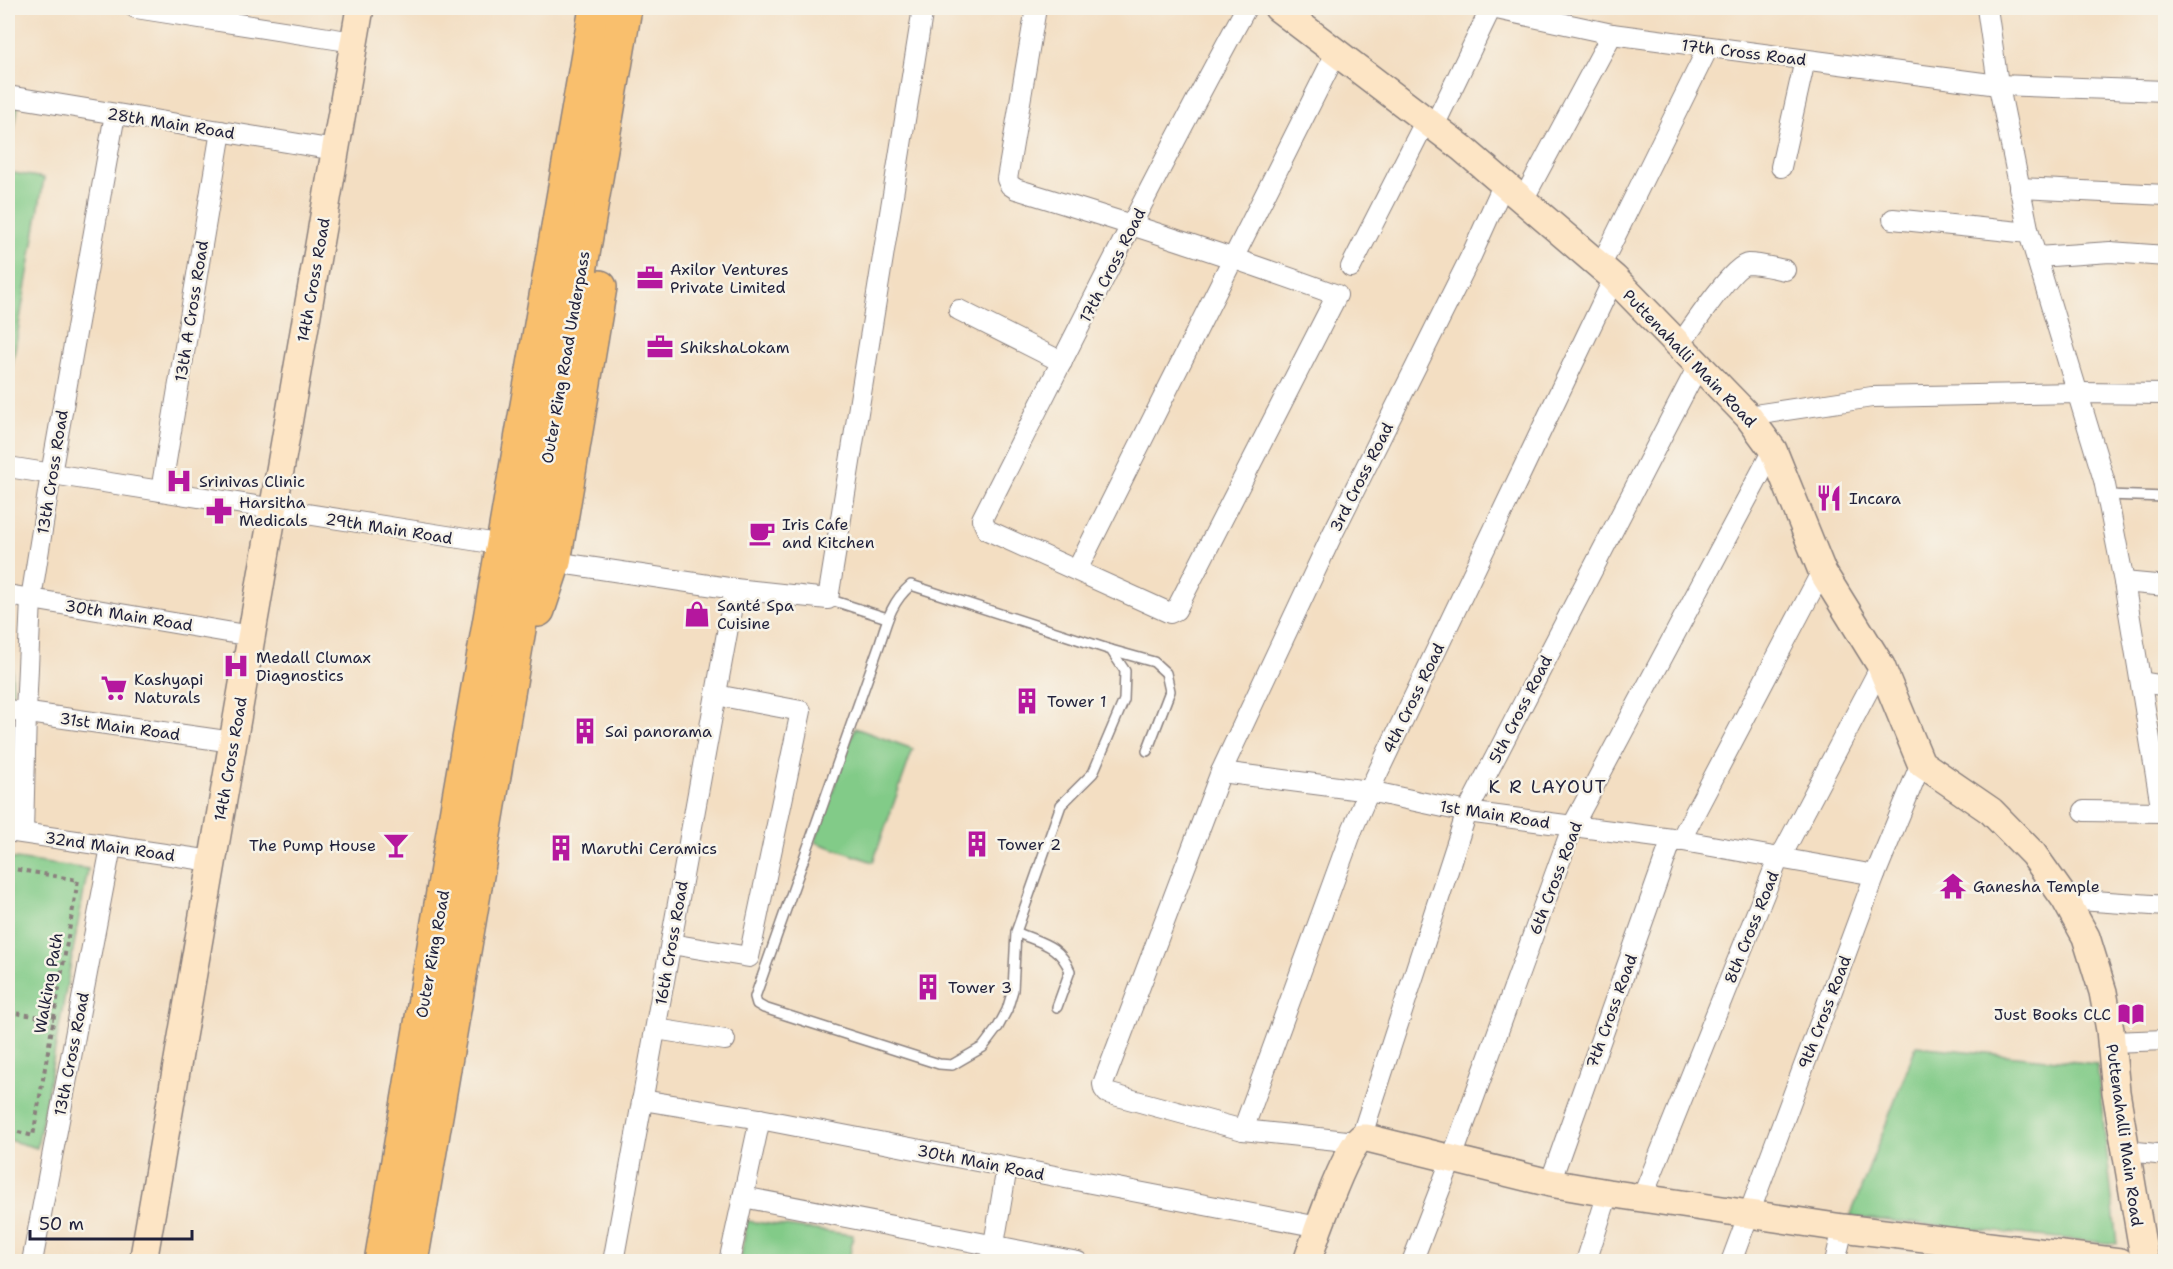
<svg xmlns="http://www.w3.org/2000/svg" width="2173" height="1269" font-family="'Shantell Sans',sans-serif">
	<style>
		.green { fill: #82cb88; stroke: #527662; stroke-width: 1.5 }
		.lines { fill: none; stroke-linecap: round; stroke-linejoin: round }
		.lane-casing { stroke: #8a807e; stroke-width: 12 }
		.street-casing { stroke: #8a807e; stroke-width: 22 }
		.secondary-casing { stroke: #8a807e; stroke-width: 30 }
		.highway-casing { stroke: #8a807e; stroke-width: 36 }
		.path { stroke: #8a807e; stroke-width: 4; stroke-dasharray: 4.5 4.5; stroke-linecap: butt }
		.lane { stroke: #fff; stroke-width: 9 }
		.street { stroke: #fff; stroke-width: 20 }
		.secondary { stroke: #fde5c5; stroke-width: 27 }
		.highway { stroke: #f9bf6d; stroke-width: 33 }
		.labels { text-anchor: middle; stroke-width: 5; stroke-linejoin: round; paint-order: stroke }
		.street-label { font-size: 16px; fill: #22223b; stroke: #f7f3e8 }
		.poi-label { font-size: 16px; fill: #22223b; stroke: #f7f3e8; text-anchor: start }
		.neighbourhood-label { font-size: 18px; letter-spacing: 1.5px; fill: #22223b; stroke: #f7f3e8 }
	</style>
	<rect width="100%" height="100%" fill="#f7f3e8"/>
	<filter id="ink" filterUnits="userSpaceOnUse"><feTurbulence type="fractalNoise" baseFrequency=".0167" numOctaves="2"/><feDisplacementMap in="SourceGraphic" scale="12" xChannelSelector="R" yChannelSelector="G"/><feConvolveMatrix kernelMatrix="1 2 1 2 8 2 1 2 1" color-interpolation-filters="sRGB"/></filter>
	<filter id="wash" filterUnits="userSpaceOnUse"><feTurbulence type="fractalNoise" baseFrequency=".008" numOctaves="4" result="noise"/><feDisplacementMap in="SourceGraphic" scale="24" xChannelSelector="R" yChannelSelector="G"/><feGaussianBlur stdDeviation="1.35" result="paint"/><feColorMatrix in="noise" values="0 0 0 0 0 0 0 0 0 0 0 0 0 0 0 0 0 1.4 0 .05"/><feComposite in="paint" operator="in"/></filter>
	<g filter="url(#wash)">
		<rect width="100%" height="100%" fill="#f3dec2"/>
		<g class="green">
			<polygon points="8,105 18,107 8,164"/>
			<polygon points="8,172 44,178 8,390"/>
			<polygon points="8,602 10,603 13,703 8,702"/>
			<polygon points="8,718 11,719 13,819 8,819"/>
			<polygon points="855,728 913,749 873,862 815,842"/>
			<polygon points="8,858 88,869 37,1148 8,1140"/>
			<polygon points="1916,1046 2097,1064 2117,1244 1850,1217"/>
			<polygon points="747,1221 853,1235 849,1261 740,1262"/>
		</g>
	</g>
	<g filter="url(#ink)">
		<g class="lines">
			<g class="lane-casing">
				<g id="lane">
					<polyline points="2107,495 2166,497"/>
					<path d="M911,585L1111,650L1125,671L1124,700L1093,773L1061,805L1016,932L1013,990L1007,1010L998,1027L983,1047L952,1065L939,1064L764,1008L757,1004L755,997L880,643C887,620 892,601 911,585Z"/>
					<polyline points="828,599 887,618"/>
					<polyline points="1111,650 1154,662 1166,673 1170,691 1147,751"/>
					<path d="M1016,932C1040,943 1059,944 1070,971L1057,1007"/>
				</g>
			</g>
			<g class="street-casing">
				<g id="street">
					<polyline points="136,8 354,42"/>
					<path d="M1036,8L1007,179L1010,185L1016,189C1124,222 1231,256 1337,295L1176,610L1170,613L987,530L982,519C1069,348 1154,176 1246,8"/>
					<polyline points="1492,8 1612,34 1998,85 2166,91"/>
					<polyline points="1987,8 1997,77 2029,233 2104,480 2124,582 2162,812 2166,812"/>
					<polyline points="8,96 335,150"/>
					<polyline points="1434,126 1491,8"/>
					<polyline points="1781,167 1805,60"/>
					<polyline points="2019,188 2166,195"/>
					<polyline points="1523,200 1612,34"/>
					<polyline points="1893,219 2029,233"/>
					<polyline points="2037,257 2110,252 2166,256"/>
					<polyline points="1351,267 1426,120"/>
					<polyline points="1600,267 1708,48"/>
					<polyline points="959,310 1062,362"/>
					<path d="M1679,346C1690,331 1733,265 1748,264C1760,264 1774,268 1785,270"/>
					<polyline points="1748,416 1872,397 2078,393 2166,394"/>
					<polyline points="8,467 485,542"/>
					<polyline points="161,491 221,131"/>
					<polyline points="554,562 735,589 828,599 923,8"/>
					<polyline points="1077,570 1337,51"/>
					<polyline points="2124,582 2166,586"/>
					<polyline points="8,595 251,636"/>
					<polyline points="2141,682 2166,686"/>
					<polyline points="8,710 233,742"/>
					<polyline points="1221,772 1369,791 1467,812 1672,839 1875,875"/>
					<polyline points="2084,811 2162,812"/>
					<polyline points="8,831 212,861"/>
					<polyline points="23,833 26,713 31,599 51,474 115,114"/>
					<polyline points="1680,841 1822,571"/>
					<polyline points="2065,899 2166,906"/>
					<polyline points="671,944 749,957 801,711 716,695"/>
					<polyline points="656,1029 725,1040"/>
					<polyline points="2111,1042 2166,1040"/>
					<polyline points="642,1100 760,1119 1319,1227"/>
					<polyline points="1243,1130 1353,828 1369,791 1614,278"/>
					<polyline points="1361,1138 1467,812 1698,366"/>
					<polyline points="1356,1142 1243,1130 1107,1093 1104,1089 1103,1084 1221,772 1332,535 1472,254 1504,183"/>
					<polyline points="2127,1151 2166,1155"/>
					<polyline points="1550,1183 1672,839"/>
					<polyline points="743,1197 1078,1262"/>
					<polyline points="1642,1198 1779,857 1785,849 1881,666"/>
					<polyline points="32,1262 111,847"/>
					<polyline points="613,1262 735,589"/>
					<polyline points="729,1262 760,1119"/>
					<polyline points="991,1262 1007,1167"/>
					<polyline points="1412,1262 1452,1158 1573,825 1773,450"/>
					<polyline points="1586,1262 1608,1193"/>
					<polyline points="1731,1262 1875,875 1921,763"/>
					<polyline points="1835,1262 1843,1228"/>
					<polyline points="1943,1262 1948,1240"/>
				</g>
			</g>
			<g class="secondary-casing">
				<g id="secondary">
					<polyline points="1278,8 1462,148 1614,278 1748,416 1773,450 1822,571 1881,666 1921,763 1991,811 2033,854 2065,899 2086,937 2103,992 2110,1030 2116,1092 2145,1262"/>
					<polyline points="143,1262 360,8"/>
					<path d="M1307,1262C1315,1237 1344,1152 1361,1138H1367L1550,1183L1608,1193L1843,1228L2120,1262"/>
				</g>
			</g>
			<g class="highway-casing">
				<g id="highway">
					<polyline points="538,610 554,562 600,287"/>
					<polyline points="381,1262 459,797 596,8"/>
					<polyline points="411,1262 625,8"/>
				</g>
			</g>
			<g class="path">
				<polyline points="8,868 78,880 33,1136 8,1129"/>
				<polyline points="8,1012 54,1019"/>
			</g>
			<use href="#lane" class="lane"/>
			<use href="#street" class="street"/>
			<use href="#secondary" class="secondary"/>
			<use href="#highway" class="highway"/>
		</g>
	</g>
	<defs>
		<g id="office-bare" transform="scale(2.07)"><path d="M-6-3h4V-5.5h4V-3h4V5H-6ZM-1-4.5V-3h2v-1.5ZM-6 0V1H6V0Z" fill="#b5179e" stroke="#f7f3e8" stroke-width="2.5" paint-order="stroke"/></g>
		<g id="hospital-bare" transform="scale(2.07)"><path d="M-5-5h3v3.5h4V-5h3V5h-3V1.5h-4V5h-3Z" fill="#b5179e" stroke="#f7f3e8" stroke-width="2.5" paint-order="stroke"/></g>
		<g id="restaurant-bare" transform="scale(2.07)"><path d="M-5-6h1v4h1v-4h1v4h1v-4h1v5L-1.5 .5V6h-2V.5L-5-1ZM5-6V6H3V1.5H1.5Q1.5-4 5-6Z" fill="#b5179e" stroke="#f7f3e8" stroke-width="2.5" paint-order="stroke"/></g>
		<g id="pharmacy-bare" transform="scale(2.07)"><path d="M-2-6h4v4h4v4h-4v4h-4v-4h-4v-4h4Z" fill="#b5179e" stroke="#f7f3e8" stroke-width="2.5" paint-order="stroke"/></g>
		<g id="cafe-bare" transform="scale(2.07)"><path d="M-5.5-4.5H6V0H3Q3 3.5 0 3.5H-2.5Q-5.5 3.5-5.5 0ZM3-3.2v2h1.7v-2ZM-6 4.5H4V6H-6Z" fill="#b5179e" stroke="#f7f3e8" stroke-width="2.5" paint-order="stroke"/></g>
		<g id="shop-bare" transform="scale(2.07)"><path d="M-5-2.5h2.3a2.7 3.5 0 0 1 5.4 0H5L5.5 6h-11ZM-1.5-2.5h3a1.5 2.3 0 0 0-3 0Z" fill="#b5179e" stroke="#f7f3e8" stroke-width="2.5" paint-order="stroke"/></g>
		<g id="supermarket-bare" transform="scale(2.07)"><path d="M-6-5.5h2.5l.6 2H6L4.5 2H-2.5L-4.4-4H-6ZM-1.5 3.2a1.3 1.3 0 1 0 .1 0ZM3 3.2a1.3 1.3 0 1 0 .1 0Z" fill="#b5179e" stroke="#f7f3e8" stroke-width="2.5" paint-order="stroke"/></g>
		<g id="building-bare" transform="scale(2.07)"><path d="M-4-6H4V6H1V3H-1V6H-4ZM-2.5-4.3h1.7v1.8h-1.7ZM.8-4.3h1.7v1.8H.8ZM-2.5-1h1.7V.8h-1.7ZM.8-1h1.7V.8H.8Z" fill="#b5179e" stroke="#f7f3e8" stroke-width="2.5" paint-order="stroke"/></g>
		<g id="bar-bare" transform="scale(2.07)"><path d="M-6-5H6L.8 .8V4.5H3.5V6h-7V4.5H-.8V.8Z" fill="#b5179e" stroke="#f7f3e8" stroke-width="2.5" paint-order="stroke"/></g>
		<g id="temple-bare" transform="scale(2.07)"><path d="M0-6L5-2H3V0L6.5 2.5H4V6H1.5V3h-3V6H-4V2.5H-6.5L-3 0V-2H-5Z" fill="#b5179e" stroke="#f7f3e8" stroke-width="2.5" paint-order="stroke"/></g>
		<g id="library-bare" transform="scale(2.07)"><path d="M-6-4Q-3-5.5-.7-3.5V5Q-3 3-6 4ZM6-4Q3-5.5 .7-3.5V5Q3 3 6 4Z" fill="#b5179e" stroke="#f7f3e8" stroke-width="2.5" paint-order="stroke"/></g>
	</defs>
	<g fill-rule="evenodd">
		<use href="#office-bare" x="650" y="278"/>
		<use href="#office-bare" x="660" y="347"/>
		<use href="#hospital-bare" x="179" y="481"/>
		<use href="#restaurant-bare" x="1829" y="498"/>
		<use href="#pharmacy-bare" x="219" y="511"/>
		<use href="#cafe-bare" x="762" y="533"/>
		<use href="#shop-bare" x="697" y="614"/>
		<use href="#hospital-bare" x="236" y="666"/>
		<use href="#supermarket-bare" x="114" y="688"/>
		<use href="#building-bare" x="1027" y="701"/>
		<use href="#building-bare" x="585" y="731"/>
		<use href="#building-bare" x="977" y="844"/>
		<use href="#bar-bare" x="396" y="845"/>
		<use href="#building-bare" x="561" y="848"/>
		<use href="#temple-bare" x="1953" y="886"/>
		<use href="#building-bare" x="928" y="987"/>
		<use href="#library-bare" x="2131" y="1014"/>
	</g>
	<g class="labels">
		<g class="street-label">
			<text transform="translate(1744 52) rotate(7)" y="6">17th Cross Road</text>
			<text transform="translate(171 123) rotate(9)" y="6">28th Main Road</text>
			<text transform="translate(1112 265) rotate(-63)" y="6">17th Cross Road</text>
			<text transform="translate(313 280) rotate(-80)" y="6">14th Cross Road</text>
			<text transform="translate(191 311) rotate(-81)" y="6">13th A Cross Road</text>
			<text transform="translate(565 357) rotate(-80)" y="6">Outer Ring Road Underpass</text>
			<text transform="translate(1690 358) rotate(46)" y="6">Puttenahalli Main Road</text>
			<text transform="translate(52 472) rotate(-81)" y="6">13th Cross Road</text>
			<text transform="translate(1361 477) rotate(-63)" y="6">3rd Cross Road</text>
			<text transform="translate(389 528) rotate(9)" y="6">29th Main Road</text>
			<text transform="translate(129 615) rotate(9)" y="6">30th Main Road</text>
			<text transform="translate(1413 698) rotate(-64)" y="6">4th Cross Road</text>
			<text transform="translate(1520 709) rotate(-63)" y="6">5th Cross Road</text>
			<text transform="translate(120 726) rotate(8)" y="6">31st Main Road</text>
			<text transform="translate(230 759) rotate(-80)" y="6">14th Cross Road</text>
			<text transform="translate(1495 814) rotate(9)" y="6">1st Main Road</text>
			<text transform="translate(110 846) rotate(8)" y="6">32nd Main Road</text>
			<text transform="translate(1555 878) rotate(-69)" y="6">6th Cross Road</text>
			<text transform="translate(1751 927) rotate(-68)" y="6">8th Cross Road</text>
			<text transform="translate(671 943) rotate(-80)" y="6">16th Cross Road</text>
			<text transform="translate(432 954) rotate(-80)" y="6">Outer Ring Road</text>
			<text transform="translate(48 983) rotate(-80)" y="6">Walking Path</text>
			<text transform="translate(1611 1011) rotate(-70)" y="6">7th Cross Road</text>
			<text transform="translate(1824 1012) rotate(-69)" y="6">9th Cross Road</text>
			<text transform="translate(71 1054) rotate(-79)" y="6">13th Cross Road</text>
			<text transform="translate(2125 1135) rotate(82)" y="6">Puttenahalli Main Road</text>
			<text transform="translate(981 1162) rotate(11)" y="6">30th Main Road</text>
		</g>
		<g class="poi-label">
			<text x="670" y="275">Axilor Ventures<tspan x="670" dy="18">Private Limited</tspan></text>
			<text x="680" y="353">ShikshaLokam</text>
			<text x="199" y="487">Srinivas Clinic</text>
			<text x="1849" y="504">Incara</text>
			<text x="239" y="508">Harsitha<tspan x="239" dy="18">Medicals</tspan></text>
			<text x="782" y="530">Iris Cafe<tspan x="782" dy="18">and Kitchen</tspan></text>
			<text x="717" y="611">Santé Spa<tspan x="717" dy="18">Cuisine</tspan></text>
			<text x="256" y="663">Medall Clumax<tspan x="256" dy="18">Diagnostics</tspan></text>
			<text x="134" y="685">Kashyapi<tspan x="134" dy="18">Naturals</tspan></text>
			<text x="1047" y="707">Tower 1</text>
			<text x="605" y="737">Sai panorama</text>
			<text x="997" y="850">Tower 2</text>
			<text x="376" y="851" text-anchor="end">The Pump House</text>
			<text x="581" y="854">Maruthi Ceramics</text>
			<text x="1973" y="892">Ganesha Temple</text>
			<text x="948" y="993">Tower 3</text>
			<text x="2111" y="1020" text-anchor="end">Just Books CLC</text>
		</g>
		<g class="neighbourhood-label">
			<text x="1548" y="793">K R LAYOUT</text>
		</g>
	</g>
	<rect width="2173" height="1269" fill="none" stroke="#f7f3e8" stroke-width="30"/>
	<path d="M30 1230v9h162v-9" fill="none" stroke="#22223b" stroke-width="3"/>
	<text x="39" y="1230" font-size="18" fill="#22223b" stroke="#f7f3e8" stroke-width="4.5" paint-order="stroke">50 m</text>
</svg>
